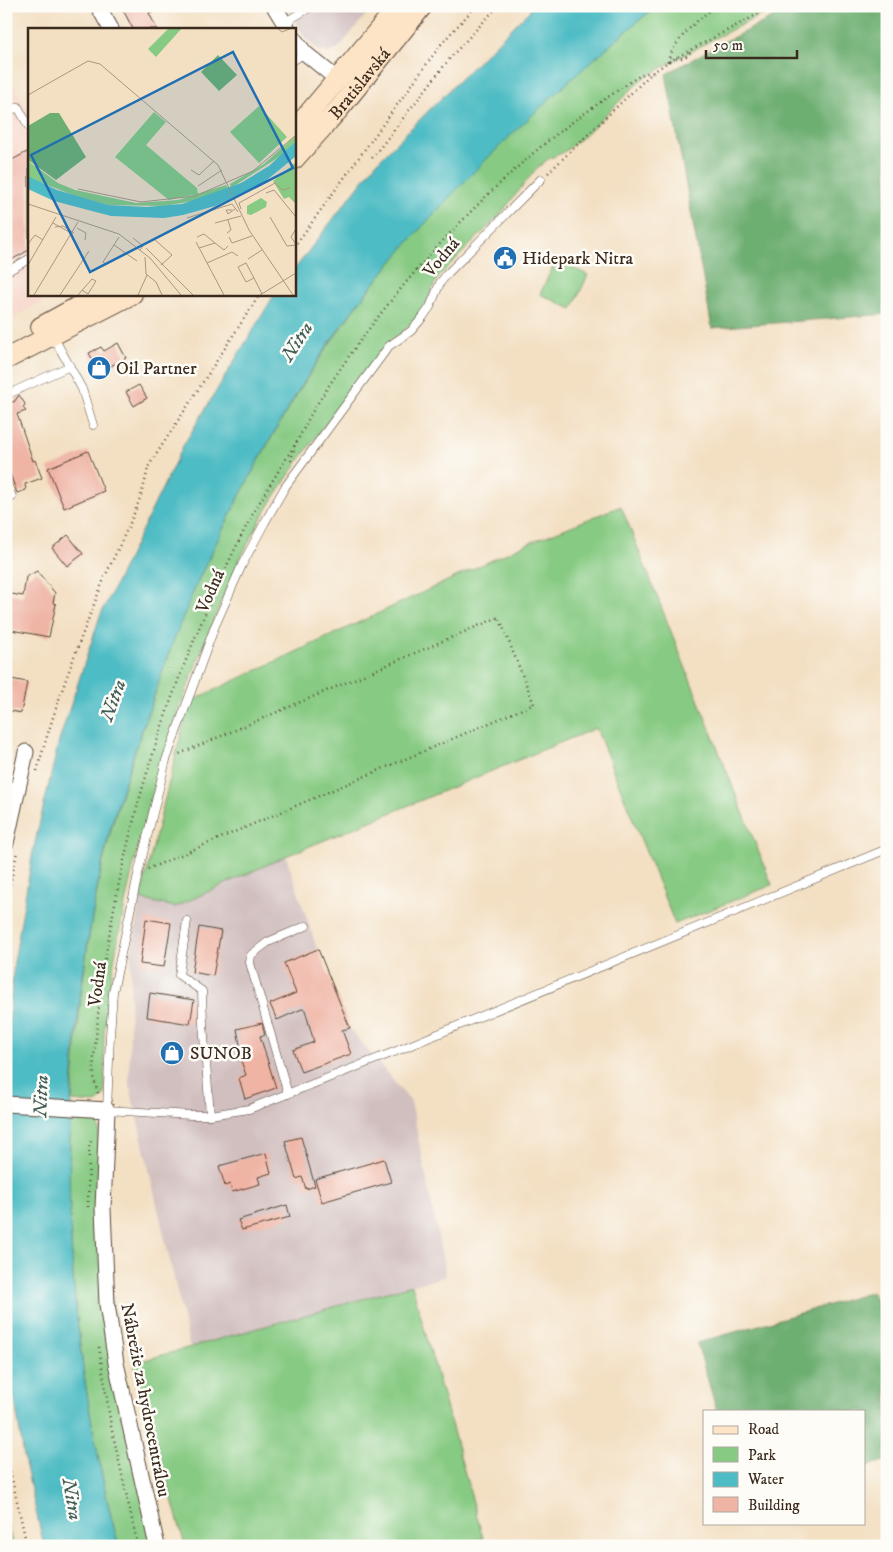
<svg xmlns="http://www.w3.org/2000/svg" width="893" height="1552" font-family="'IM FELL DW Pica',serif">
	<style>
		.built { fill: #f6d2c5 }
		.industrial { fill: #d1bfbf }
		.green { fill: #87ca83; stroke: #617a50 }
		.forest { fill: #6dae71; stroke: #546c48 }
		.water { fill: #4ebcc4; stroke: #447371 }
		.building { fill: #efb4a4 }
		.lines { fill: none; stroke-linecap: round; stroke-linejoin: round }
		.lane-casing { stroke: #574537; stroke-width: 9 }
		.street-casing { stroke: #574537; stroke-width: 17 }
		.secondary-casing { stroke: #574537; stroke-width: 22 }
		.path { stroke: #574537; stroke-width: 2.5; stroke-dasharray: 1 4; stroke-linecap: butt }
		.lane { stroke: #fff; stroke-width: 8 }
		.street { stroke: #fff; stroke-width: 15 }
		.secondary { stroke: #fee4c6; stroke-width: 20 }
		.labels { text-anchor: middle; stroke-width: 5; stroke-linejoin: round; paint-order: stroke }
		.street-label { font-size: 18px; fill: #3b2a1e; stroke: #fdfcf7 }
		.poi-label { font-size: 18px; fill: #3b2a1e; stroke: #fdfcf7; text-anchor: start }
		.water-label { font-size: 19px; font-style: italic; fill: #425d58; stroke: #fdfcf7 }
		.inset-road { fill: none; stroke: #a99780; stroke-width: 1 }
		.view { fill: #1f6fb2; fill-opacity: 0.15; stroke: #1f6fb2; stroke-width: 2.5 }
		.inset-edge { fill: none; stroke: #3b2a1e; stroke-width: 2.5 }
	</style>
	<rect width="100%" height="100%" fill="#fdfcf7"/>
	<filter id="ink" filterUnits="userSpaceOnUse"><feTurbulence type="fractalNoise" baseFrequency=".02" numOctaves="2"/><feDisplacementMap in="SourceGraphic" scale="10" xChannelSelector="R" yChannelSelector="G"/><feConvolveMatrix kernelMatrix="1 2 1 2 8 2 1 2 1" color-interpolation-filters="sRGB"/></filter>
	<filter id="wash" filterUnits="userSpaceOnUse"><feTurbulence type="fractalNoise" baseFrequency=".0096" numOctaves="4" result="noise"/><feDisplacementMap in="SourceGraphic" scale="20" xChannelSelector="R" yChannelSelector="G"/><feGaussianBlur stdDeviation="1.12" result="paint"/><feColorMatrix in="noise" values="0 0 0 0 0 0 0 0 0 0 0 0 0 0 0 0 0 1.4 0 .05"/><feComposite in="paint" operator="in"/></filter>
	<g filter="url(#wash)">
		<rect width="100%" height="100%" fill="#f3dfc2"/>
		<polygon class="built" points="6,73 29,112 29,294 58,294 6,322"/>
		<g class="industrial">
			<polygon points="287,6 373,6 338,49 328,53 319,50 305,38"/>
			<polygon points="286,856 340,1017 411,1102 446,1276 190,1348 129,1083 131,956 140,899 175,907"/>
		</g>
		<g class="green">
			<path d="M656,6H779L717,37L642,79L585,135L564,152L548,159L536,169L498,217L440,275L434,285L422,313L413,323L387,344L375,358C337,410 293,464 261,519C238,560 220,604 203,647C157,763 124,884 107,1007C105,1022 103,1037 104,1052C104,1066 106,1081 104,1096L96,1103L72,1101C77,1024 85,947 101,871C113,817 130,764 149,711C161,677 172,642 186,608C198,579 213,550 227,521C271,433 322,347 384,271C464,173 559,87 656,6Z"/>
			<polygon points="556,260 588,275 572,309 540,294"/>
			<polygon points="621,506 772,885 675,924 596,728 286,856 175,907 140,899 189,702 524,545"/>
			<path d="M71,1113L95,1115L99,1123L101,1234L151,1546H119C109,1513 103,1479 96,1446C75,1336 65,1225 71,1113Z"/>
			<polygon points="412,1285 483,1538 456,1546 185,1546 134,1363"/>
			<polygon points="6,1519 13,1546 6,1546"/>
		</g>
		<g class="forest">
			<polygon points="796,6 887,6 887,314 712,328 666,74 720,44"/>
			<polygon points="873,1292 887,1341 887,1460 864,1467 864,1411 717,1411 697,1343"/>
		</g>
		<path class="water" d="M534,6H656C545,99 437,199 350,314C303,377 261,453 226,523C212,552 197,580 186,610C170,647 158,686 144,724C127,773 110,823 100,874C62,1064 58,1254 96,1444C102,1478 109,1512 119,1546H44L25,1463L6,1346V1055L14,962L33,851L59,741L100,616L183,446L273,297L275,294H294V270L377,162Z"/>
		<g id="blocks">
			<g class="building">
				<polygon points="121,6 162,6 149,13 157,29 133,29"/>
				<polygon points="29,151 29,250 6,263 6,163"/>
				<polygon points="118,343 126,358 99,372 89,353 101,347 104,351"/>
				<polygon points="139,385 147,398 134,406 126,392"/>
				<polygon points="19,395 25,404 23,408 26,411 17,414 33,461 35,460 42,478 25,484 26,490 17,493 6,463 6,401 14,402"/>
				<polygon points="88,451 104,491 64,508 48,468"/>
				<polygon points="68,535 83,554 67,566 52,548"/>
				<polygon points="37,571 55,593 53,603 56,604 49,637 6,629 6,593 23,596 26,577"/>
				<polygon points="6,678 27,682 21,713 6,710"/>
				<polygon points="146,919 171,923 164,967 140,964"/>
				<polygon points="199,927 221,931 213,976 192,972"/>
				<polygon points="318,949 350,1028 342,1030 351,1054 301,1072 293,1050 314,1042 305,1010 302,1009 277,1020 270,1004 296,993 284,963"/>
				<polygon points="150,993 194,1000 190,1024 147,1017"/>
				<polygon points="262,1023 265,1035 260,1036 276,1088 245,1099 239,1078 246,1075 238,1052 241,1050 237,1029"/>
				<polygon points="301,1137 315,1186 306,1189 302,1177 296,1179 285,1141"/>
				<polygon points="266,1153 271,1173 258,1177 260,1184 232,1192 230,1184 225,1186 219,1166"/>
				<polygon points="384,1159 391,1182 322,1202 315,1179"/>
				<polygon points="287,1205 290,1217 242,1230 238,1220"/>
			</g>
		</g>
	</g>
	<g filter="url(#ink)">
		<use href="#blocks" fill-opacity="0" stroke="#574537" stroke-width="1"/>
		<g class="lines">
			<g class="lane-casing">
				<g id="lane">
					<polyline points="284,23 312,6"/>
					<polyline points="294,60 305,53"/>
					<polyline points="6,113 18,107 29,127"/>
					<polyline points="541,179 447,274 440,283 430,307 423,317 411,331 389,346 285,487 265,522 242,565 215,626 166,760 138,874 113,992 110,1035 107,1110 191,1115 210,1115 249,1109 394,1052 887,849"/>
					<polyline points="6,272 29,259"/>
					<polyline points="53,336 82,389 93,425"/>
					<polyline points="6,395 70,366"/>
					<polyline points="6,482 12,497"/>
					<polyline points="187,921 179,975 202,991 203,1023 210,1115"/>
					<polyline points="288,1094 250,963 251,955 268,942 306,926"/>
				</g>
			</g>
			<g class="street-casing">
				<g id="street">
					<polyline points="98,6 111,29"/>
					<polyline points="274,6 288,29"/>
					<polyline points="294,39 305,53 338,80"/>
					<polyline points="6,843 26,752"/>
					<polyline points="6,1104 107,1110 103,1209 107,1304 116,1363 157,1546"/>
				</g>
			</g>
			<g class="secondary-casing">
				<g id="secondary">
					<polyline points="294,131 399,6"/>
					<path id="s1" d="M294,159L338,110L422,6"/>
					<polyline points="41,327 101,294"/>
					<polyline points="6,359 132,294"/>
				</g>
			</g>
			<g class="path">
				<path d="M676,58C683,59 688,56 692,50"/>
				<path d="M668,62C673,41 699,18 716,6"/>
				<polyline points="372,158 451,57 498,6"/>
				<polyline points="548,173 652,73 668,62 773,6"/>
				<polyline points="294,247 442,43 476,6"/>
				<polyline points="291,461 295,444"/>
				<path d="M37,771C54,708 78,645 102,584C118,545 141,509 148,467L260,294"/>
				<polyline points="148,869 534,704 499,617 177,755"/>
				<polyline points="6,904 17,852"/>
				<path d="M98,1093C90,1072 95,1050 97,1028C100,986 107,945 115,903C140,773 186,644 247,525C262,497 279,470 296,443C303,431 308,418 316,406C372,316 442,235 521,164C556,132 596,105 636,78L645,73H652"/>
				<polyline points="88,1207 89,1148 92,1138"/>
				<polyline points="99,1347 111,1426 138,1546"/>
				<polyline points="6,1452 27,1546"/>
			</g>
			<use href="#lane" class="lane"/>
			<use href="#street" class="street"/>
			<use href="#secondary" class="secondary"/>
		</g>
	</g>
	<defs>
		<g id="civic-disc" transform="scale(1.25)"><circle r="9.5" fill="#1f6fb2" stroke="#fdfcf7"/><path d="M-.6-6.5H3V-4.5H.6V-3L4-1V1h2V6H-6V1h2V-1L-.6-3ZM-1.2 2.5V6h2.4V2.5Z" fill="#fff"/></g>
		<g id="shop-disc" transform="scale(1.25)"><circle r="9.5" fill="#1f6fb2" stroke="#fdfcf7"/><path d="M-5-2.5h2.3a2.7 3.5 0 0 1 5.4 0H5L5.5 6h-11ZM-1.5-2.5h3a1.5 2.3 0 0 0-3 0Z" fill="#fff"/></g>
	</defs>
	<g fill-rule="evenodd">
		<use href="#civic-disc" x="505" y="258"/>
		<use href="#shop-disc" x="99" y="368"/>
		<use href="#shop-disc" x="172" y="1053"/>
	</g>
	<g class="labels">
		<g class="street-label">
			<text dy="6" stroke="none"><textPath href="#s1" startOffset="100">Bratislavská</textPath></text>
			<text transform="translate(441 257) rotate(-50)" y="6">Vodná</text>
			<text transform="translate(210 591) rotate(-66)" y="6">Vodná</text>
			<text transform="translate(97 984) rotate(-82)" y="6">Vodná</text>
			<text transform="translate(146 1400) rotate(79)" y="6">Nábrežie za hydrocentrálou</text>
		</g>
		<g class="poi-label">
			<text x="522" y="264">Hidepark Nitra</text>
			<text x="116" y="374">Oil Partner</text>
			<text x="190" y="1059">SUNOB</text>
		</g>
		<g class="water-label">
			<text transform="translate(296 341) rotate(-57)" y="7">Nitra</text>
			<text transform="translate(112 700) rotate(-70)" y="7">Nitra</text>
			<text transform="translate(40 1096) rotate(-88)" y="7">Nitra</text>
			<text transform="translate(73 1499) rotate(80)" y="7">Nitra</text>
		</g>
	</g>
	<g transform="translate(28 28)">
		<rect width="268" height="268" fill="#f3dfc2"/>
		<path d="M141,0H154L128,29L120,21ZM231,78L259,109L231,135L202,104ZM126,84L138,94L118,117L169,160L170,166L141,172L87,129ZM267,108V114L254,127L203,160L202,156L236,136ZM0,133L30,155L47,162L108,175L150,172L198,157L201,161L169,172L137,178L80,177L50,169L4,151L0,148ZM267,135V175L261,169L256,171L245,153ZM233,170L239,174L238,179L223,187L219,186V178Z" fill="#87ca83"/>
		<path d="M190,27L209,47L191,63L173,44ZM22,85H31L58,129L28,152L0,132V98Z" fill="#6dae71"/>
		<path d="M267,114V129L235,155L187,178L155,187L136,190L83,188L26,173L0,161V148L29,162L80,177L119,179L154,176L213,155L241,138Z" fill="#4ebcc4"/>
		<path class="inset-road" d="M249,0L254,4L264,0M0,67L60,33L72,36L190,137L221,202L265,267M163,142L171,147L186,133M170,158L194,142M50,161L113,174L167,168L225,143L268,107M238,165L246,162L268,189M0,176L91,206L122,230L153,267M213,181L211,175L247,155L254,162L262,160M204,182H198L200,186L207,181M242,189L259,218L268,217M159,190L204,176L210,184M25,195L45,206M187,195L213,188M27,199L35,198L46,205M49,200L58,205L57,212M268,201L263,209L268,216M199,205L203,202L200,192M169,209L176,206L187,215M201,209L204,215L224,208M105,210L115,218L112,222M126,211L144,227L133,237M168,214L196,267M0,216L7,207L15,212M86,217L109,233M118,220L165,267M171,220L187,215L196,222L200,218M117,229L118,246L128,254L134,267M220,231L234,222M179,235L204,224L210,228M0,237L28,189M79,237L75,234L91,209M226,250L218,254L210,239L218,235L226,250L234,266M6,267L50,194M32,267L61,223M50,267L64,251L68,253L60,266L54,262M110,267L119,247M232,267L268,245"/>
		<path class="view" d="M205,24L265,140L62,244L3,127Z"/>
		<rect width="268" height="268" class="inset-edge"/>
	</g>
	<rect width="893" height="1552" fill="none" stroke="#fdfcf7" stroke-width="25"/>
	<rect x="703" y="1410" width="162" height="115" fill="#fdfcf7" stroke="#afa8a0"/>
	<rect x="713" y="1426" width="25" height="8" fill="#fee4c6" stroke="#afa8a0"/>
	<text x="748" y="1434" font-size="15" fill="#3b2a1e">Road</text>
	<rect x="713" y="1447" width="25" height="15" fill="#87ca83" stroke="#afa8a0"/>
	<text x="748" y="1460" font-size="15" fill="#3b2a1e">Park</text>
	<rect x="713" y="1472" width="25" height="15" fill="#4ebcc4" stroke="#afa8a0"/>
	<text x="748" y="1484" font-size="15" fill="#3b2a1e">Water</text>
	<rect x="713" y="1497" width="25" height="15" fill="#efb4a4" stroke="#afa8a0"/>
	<text x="748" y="1510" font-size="15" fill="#3b2a1e">Building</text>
	<path d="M706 50v8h91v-8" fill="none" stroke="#3b2a1e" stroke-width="2.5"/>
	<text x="713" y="50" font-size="15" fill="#3b2a1e" stroke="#fdfcf7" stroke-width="4" paint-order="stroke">50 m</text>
</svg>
